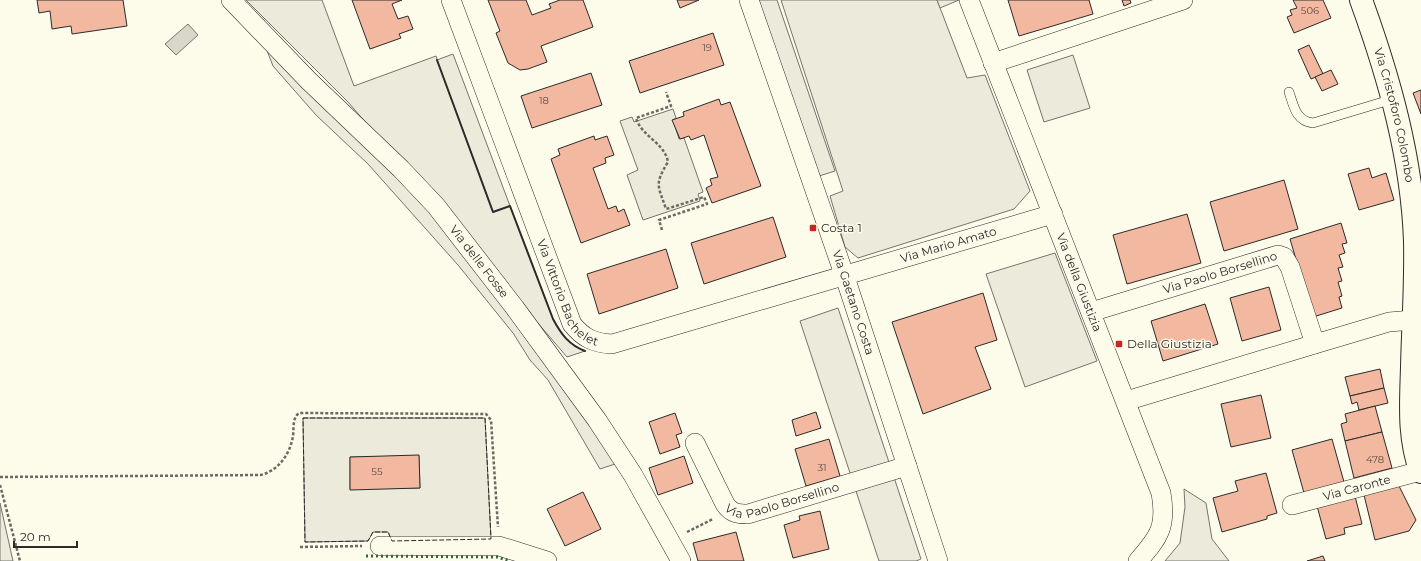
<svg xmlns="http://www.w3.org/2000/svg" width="1421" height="561" font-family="Montserrat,sans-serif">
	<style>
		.green { fill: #ecebdb; stroke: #74746e; fill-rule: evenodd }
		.parking { fill: #eceadb; stroke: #74746e }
		.water { fill: #d8d7c9; stroke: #74746e }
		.building { fill: #f2b8a0; stroke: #2b2b2b }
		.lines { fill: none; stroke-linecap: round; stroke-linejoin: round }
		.service-casing { stroke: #2b2b2b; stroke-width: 10 }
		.minor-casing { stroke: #2b2b2b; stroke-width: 20 }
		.primary-casing { stroke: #2b2b2b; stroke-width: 24 }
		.path { stroke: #6a6964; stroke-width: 2.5; stroke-dasharray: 3 2; stroke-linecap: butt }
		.service { stroke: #fdfbea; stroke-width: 9 }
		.minor { stroke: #fdfbea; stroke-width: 19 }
		.primary { stroke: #fdfbea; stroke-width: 22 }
		.hedge { stroke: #34623c; stroke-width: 3; stroke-dasharray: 2 3; stroke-linecap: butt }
		.fence { stroke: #2b2b2b; stroke-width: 1; stroke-dasharray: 5 2; stroke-linecap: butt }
		.wall { stroke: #2b2b2b; stroke-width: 2 }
		.poi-dot { fill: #c62828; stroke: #fdfbea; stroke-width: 1.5 }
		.labels { text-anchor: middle; stroke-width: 3; stroke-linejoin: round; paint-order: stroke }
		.number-label { font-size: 10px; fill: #5d4e48 }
		.street-label { font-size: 12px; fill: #2b2b2b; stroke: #fdfbea }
		.poi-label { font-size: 12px; fill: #2b2b2b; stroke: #fdfbea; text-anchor: start }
	</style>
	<rect width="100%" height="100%" fill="#fdfbea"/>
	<g class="green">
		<path d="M246,0H322L354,86L436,56L493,212L510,206L553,319C561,334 569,345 585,351L567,357L348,102Z"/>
		<polygon points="781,0 937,0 967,78 985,75 1030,191 1014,209 858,258 845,247 830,196 843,191"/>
		<polygon points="266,48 432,211 618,463 600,469 548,380 530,360 513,333 458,265 368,164 316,115 273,66"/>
		<polygon points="673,109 676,118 673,120 679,139 684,138 703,192 698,194 700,201 643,220 627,175 638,170 620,121 632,117 634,122"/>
		<polygon points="1055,253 1097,361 1025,387 986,274"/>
		<path d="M303,418H485L491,539L392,541L388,532H373L368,541L305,542ZM419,456L420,488L350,489V457Z"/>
		<polygon points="1184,489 1206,503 1212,539 1229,561 1165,561 1180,543 1185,507"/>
		<polygon points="0,503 13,561 0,561"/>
	</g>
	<g class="parking">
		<polygon points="758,0 777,0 835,171 819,176"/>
		<polygon points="937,0 959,0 940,8"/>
		<polygon points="453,54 510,206 493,212 437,60"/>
		<polygon points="1073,55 1090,108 1044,122 1027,70"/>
		<polygon points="838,308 921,559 916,561 879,561 800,321"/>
	</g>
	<polygon class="water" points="188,24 198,35 176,55 165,44"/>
	<g class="building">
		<polygon points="37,0 123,0 127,26 72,34 71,26 52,29 50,11 39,13"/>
		<polygon points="352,0 402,0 392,4 398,19 408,16 413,29 399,34 401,38 370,49"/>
		<polygon points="488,0 526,0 532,15 551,8 549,4 560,0 583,0 593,27 541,46 547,62 528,69 520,70 508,63 496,33 500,31"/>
		<polygon points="677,0 699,0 680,8"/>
		<polygon points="1008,0 1089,0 1093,14 1019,36"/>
		<polygon points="1122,0 1130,0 1131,3 1124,6"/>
		<polygon points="1293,0 1323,0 1331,18 1294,33 1287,17 1292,15 1290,10 1297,8"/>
		<polygon points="713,33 724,65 640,93 629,61"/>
		<polygon points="1309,45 1323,74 1311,79 1298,50"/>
		<polygon points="1331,70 1338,84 1322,91 1315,77"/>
		<polygon points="591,73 602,105 532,128 521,96"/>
		<polygon points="1421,90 1421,114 1413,93"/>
		<polygon points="719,99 721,105 730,102 761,186 712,203 706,188 712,185 710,179 718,177 704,135 691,140 689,136 680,139 672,120 684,116 683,112"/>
		<polygon points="594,136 595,140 607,136 614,155 605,158 606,163 593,168 608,209 616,206 618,212 624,209 630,225 581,243 551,159 560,155 558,149"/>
		<polygon points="1369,168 1372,178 1386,173 1394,200 1359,210 1348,174"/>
		<polygon points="1284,180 1298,229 1224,251 1210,202"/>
		<polygon points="1187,214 1201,263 1127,284 1113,235"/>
		<polygon points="773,217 786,257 704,284 691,243"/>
		<polygon points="1341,223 1347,243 1342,244 1345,253 1339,255 1343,267 1338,268 1342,281 1338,282 1342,296 1339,297 1342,308 1313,317 1290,239"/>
		<polygon points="666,249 678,288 599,314 587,274"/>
		<polygon points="1269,287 1281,330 1242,341 1230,298"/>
		<polygon points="983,293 997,340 975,347 991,389 923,414 892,322"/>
		<polygon points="1205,304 1218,344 1163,361 1151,321"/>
		<polygon points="1380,369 1384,388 1350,396 1345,377"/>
		<polygon points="1384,388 1388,403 1359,410 1357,402 1352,404 1350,396"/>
		<polygon points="1261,395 1271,438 1231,447 1221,404"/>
		<polygon points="1375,406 1382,432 1345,441 1341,424 1347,422 1345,414"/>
		<polygon points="816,412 821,428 796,436 792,420"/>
		<polygon points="675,413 682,433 676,435 680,447 660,454 649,422"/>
		<polygon points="1382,432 1392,468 1354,478 1345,441"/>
		<polygon points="829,439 840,476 806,486 795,449"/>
		<polygon points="1332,439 1344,482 1304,493 1292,450"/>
		<polygon points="419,455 420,488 350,490 350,457"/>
		<polygon points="684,456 693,483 658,495 649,468"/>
		<polygon points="1266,473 1277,513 1267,516 1267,519 1222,532 1213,498 1238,491 1235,481"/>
		<polygon points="1399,486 1416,520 1409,531 1375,540 1364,495"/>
		<polygon points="583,492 601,529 565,546 547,509"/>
		<polygon points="1355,496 1362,524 1344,528 1345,534 1326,539 1317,506"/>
		<polygon points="820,511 829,549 793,558 784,525 800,520 799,516"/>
		<polygon points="736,532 744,561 698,561 693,543"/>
		<polygon points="1323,556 1325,561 1307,561"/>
	</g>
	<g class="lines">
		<g class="service-casing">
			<path id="service" d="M1289,92C1294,107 1296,121 1313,123L1393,99"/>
		</g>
		<g class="minor-casing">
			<g id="minor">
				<path id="s1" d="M231,0L309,81L401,169L436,206L515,308L597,420L633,475L681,561"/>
				<path id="s2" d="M451,0L572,324C583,338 594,343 612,344L1053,214"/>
				<path id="s3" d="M749,0L845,277L938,561"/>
				<path id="s4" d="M969,0L1161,493C1167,527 1159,537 1138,561"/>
				<polyline points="993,63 1183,0"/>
				<path id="s5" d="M1091,312L1278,255L1284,257L1290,267L1315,344L1389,322L1413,320"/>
				<polyline points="1126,401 1315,344"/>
				<path id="s6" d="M695,443L725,504C731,513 737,514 748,514L907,466"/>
				<path id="s7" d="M1292,505L1421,471"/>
				<polyline points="380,546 499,546 547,561"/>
			</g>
		</g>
		<g class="primary-casing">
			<g id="primary">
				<path id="s8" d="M1361,0C1389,77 1412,158 1415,241C1416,283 1413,325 1412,367C1411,403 1408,438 1421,472"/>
			</g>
		</g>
		<g class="path">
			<path d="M662,230L659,220L707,204L704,197L666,209C658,185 654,185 668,162C665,143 641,136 636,118L671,106L666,92"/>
			<path d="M0,477L261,475C279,470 290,454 293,436C294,429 292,418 299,413L486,414L491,420L498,527"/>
			<polyline points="0,485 20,561"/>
			<polyline points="687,532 713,519"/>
			<polyline points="300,547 362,546"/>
		</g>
		<use href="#service" class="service"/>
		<use href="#minor" class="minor"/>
		<use href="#primary" class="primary"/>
		<polyline class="hedge" points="366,556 497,557 510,561"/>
		<polygon class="fence" points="303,418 485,418 491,539 392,541 388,532 373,532 368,541 305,542"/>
		<path class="wall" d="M437,60L493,212L510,206L553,319C561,334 569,345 585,351"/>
	</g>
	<g class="poi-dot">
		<rect x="809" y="224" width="8" height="8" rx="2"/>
		<rect x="1115" y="340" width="8" height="8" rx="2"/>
	</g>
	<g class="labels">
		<g class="number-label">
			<text x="1310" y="14">506</text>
			<text x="707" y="51">19</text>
			<text x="544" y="104">18</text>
			<text x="1375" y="463">478</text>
			<text x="822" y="471">31</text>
			<text x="377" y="475">55</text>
		</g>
		<g class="street-label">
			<text dy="4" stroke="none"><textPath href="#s8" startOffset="120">Via Cristoforo Colombo</textPath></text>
			<text dy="4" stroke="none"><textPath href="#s2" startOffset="743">Via Mario Amato</textPath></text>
			<text dy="4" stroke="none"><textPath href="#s1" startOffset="361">Via delle Fosse</textPath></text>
			<text dy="4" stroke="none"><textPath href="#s5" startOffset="135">Via Paolo Borsellino</textPath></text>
			<text dy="4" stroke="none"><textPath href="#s4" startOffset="303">Via della Giustizia</textPath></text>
			<text dy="4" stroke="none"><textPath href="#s2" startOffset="317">Via Vittorio Bachelet</textPath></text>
			<text dy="4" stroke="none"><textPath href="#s3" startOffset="320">Via Gaetano Costa</textPath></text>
			<text dy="4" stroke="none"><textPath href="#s7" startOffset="67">Via Caronte</textPath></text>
			<text dy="4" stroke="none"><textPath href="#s6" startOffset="130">Via Paolo Borsellino</textPath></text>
		</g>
		<g class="poi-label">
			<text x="821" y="232">Costa 1</text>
			<text x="1127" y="348">Della Giustizia</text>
		</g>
	</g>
	<path d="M14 541v6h63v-6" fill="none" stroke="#2b2b2b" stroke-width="2"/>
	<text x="20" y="541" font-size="12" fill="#2b2b2b" stroke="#fdfbea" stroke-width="3" paint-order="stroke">20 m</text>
</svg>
